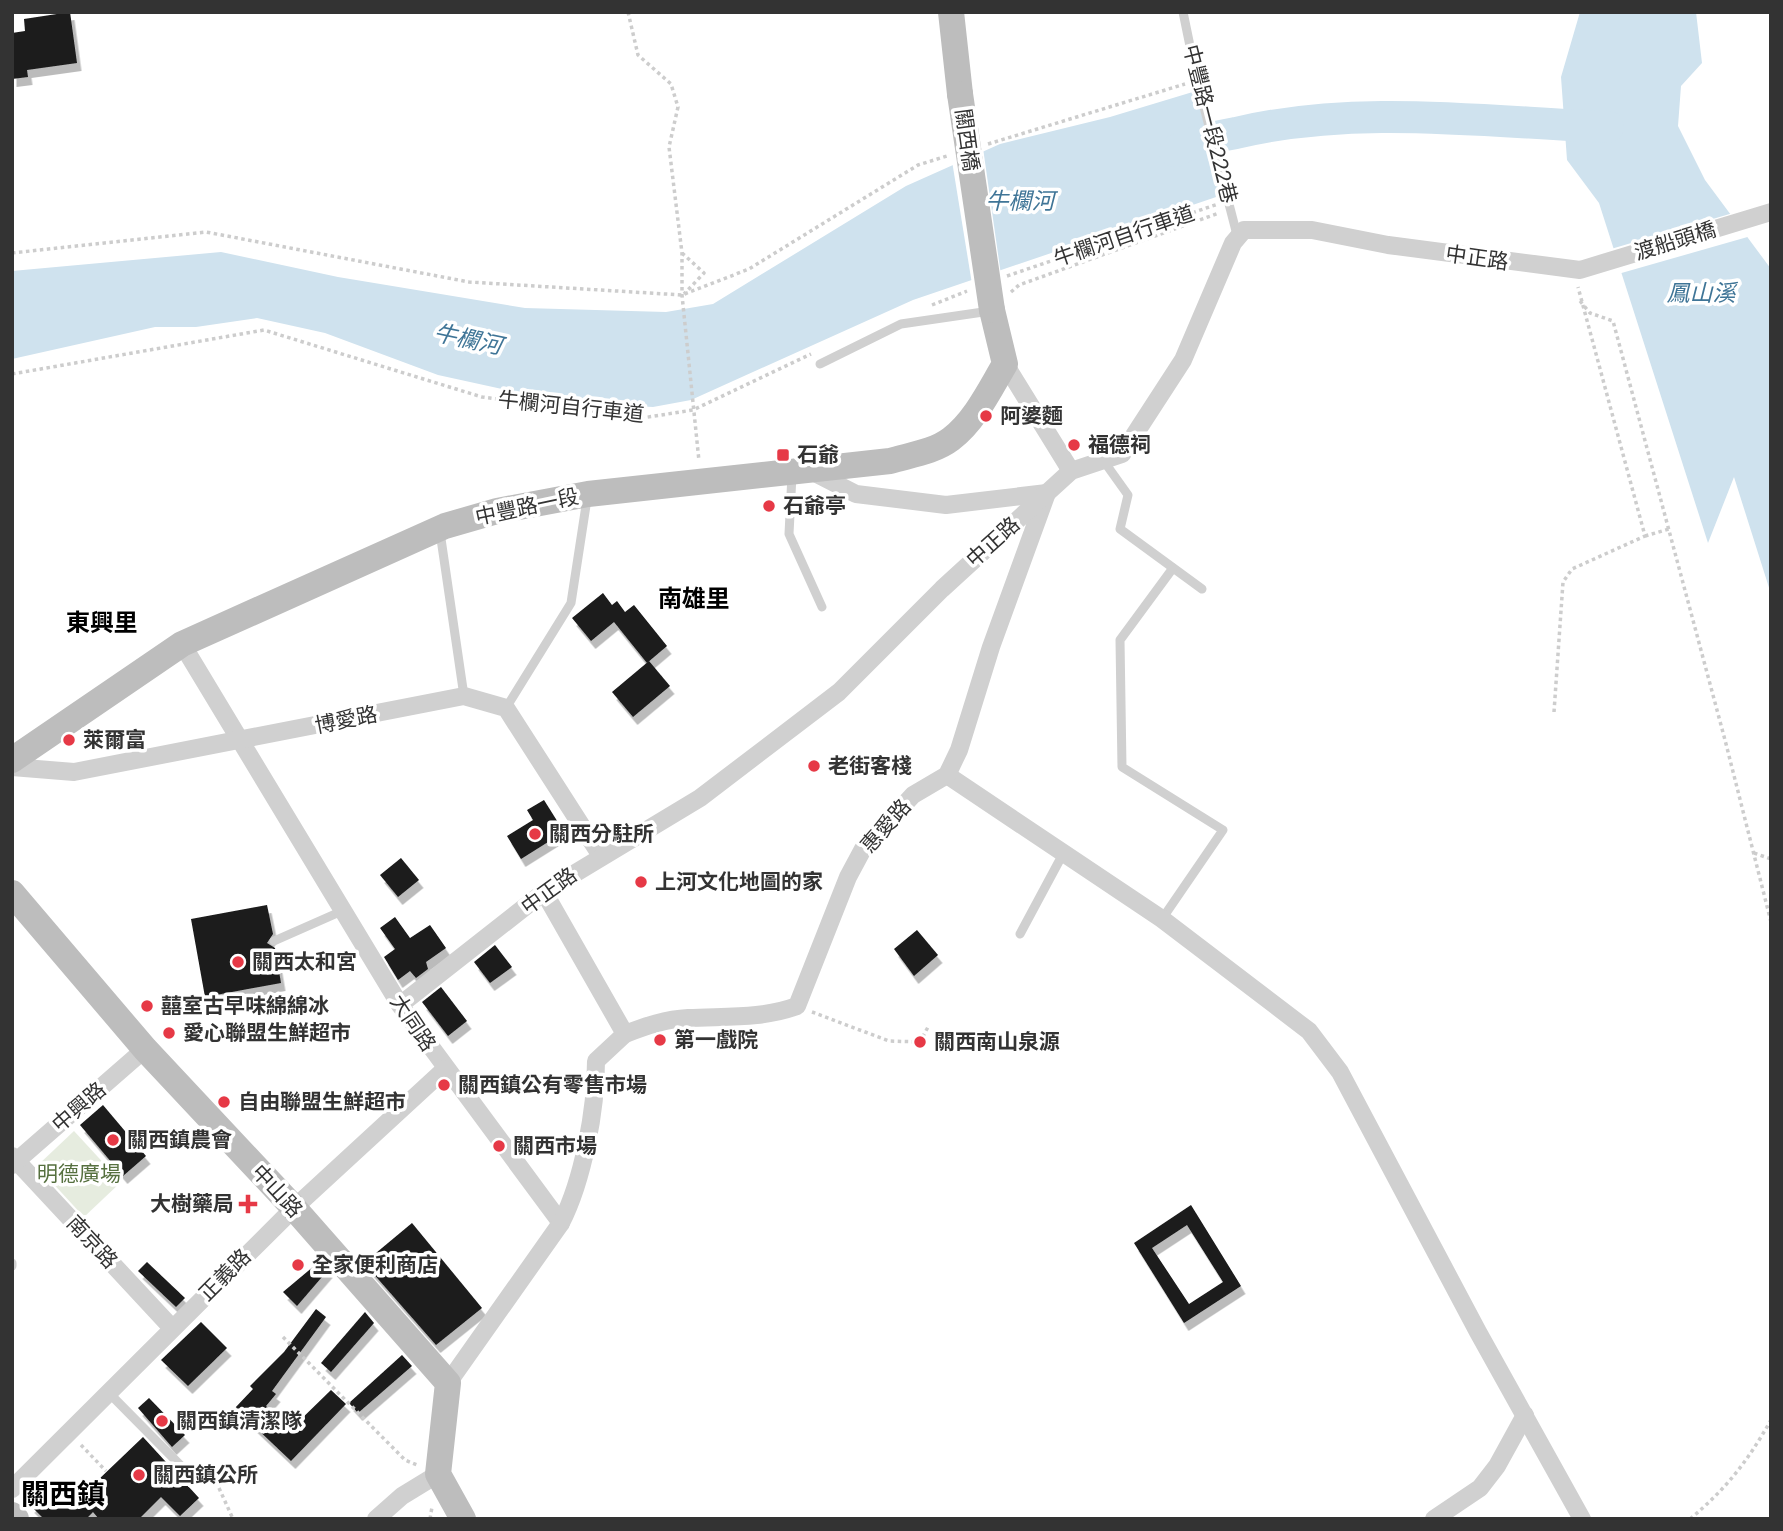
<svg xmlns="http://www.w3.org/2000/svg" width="1783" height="1531" font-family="Lato,'Noto Sans TC',sans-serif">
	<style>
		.green { fill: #e6ecdf }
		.water { fill: #cfe2ee }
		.pier { fill: #fff }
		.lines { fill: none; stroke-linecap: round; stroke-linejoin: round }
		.river { stroke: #cfe2ee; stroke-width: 32 }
		.building { fill: #1a1a1a; fill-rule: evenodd; filter: url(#shadow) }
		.path { stroke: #cdcdcd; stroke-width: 3.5; stroke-dasharray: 3.5 3.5; stroke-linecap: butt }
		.lane { stroke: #d0d0d0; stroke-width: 9 }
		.street { stroke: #d0d0d0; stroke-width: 18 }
		.secondary { stroke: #bdbdbd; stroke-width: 26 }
		.secondary-bridge { stroke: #bdbdbd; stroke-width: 26 }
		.poi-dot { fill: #e63946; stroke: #fff; stroke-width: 2.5 }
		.labels { text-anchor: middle; stroke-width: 7; stroke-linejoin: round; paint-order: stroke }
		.street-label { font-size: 21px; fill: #333; stroke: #fff }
		.poi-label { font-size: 21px; font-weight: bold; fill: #333; stroke: #fff; text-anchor: start }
		.park-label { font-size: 21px; fill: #56703f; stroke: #fff }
		.water-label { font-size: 23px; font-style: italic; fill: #3f7597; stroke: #fff }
		.quarter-label { font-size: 24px; font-weight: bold; fill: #000; stroke: #fff }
		.district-label { font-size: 28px; font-weight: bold; fill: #000; stroke: #fff }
	</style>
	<defs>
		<filter id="shadow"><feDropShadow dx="4.5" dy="8" stdDeviation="0" flood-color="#0004"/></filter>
	</defs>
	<rect width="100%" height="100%" fill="#fff"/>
	<polygon class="green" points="74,1131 121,1182 84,1217 37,1166"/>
	<g class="water">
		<polygon points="1580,12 1696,12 1702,63 1681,86 1678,126 1705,180 1771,269 1771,594 1734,477 1708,543 1599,203 1567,160 1561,77"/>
		<polygon points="1196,91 1222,195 913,300 691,400 653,407 562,402 438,375 325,333 257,318 196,327 155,327 12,359 12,271 221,252 338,277 525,308 666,312 713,304 906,186 1000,144 1110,117"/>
	</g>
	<g class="pier">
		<polygon points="983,148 1001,275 972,284 952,161"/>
		<polygon points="1733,213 1751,236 1618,274 1611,249"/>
	</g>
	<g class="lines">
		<path class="river" d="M1175,151C1194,141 1215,137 1236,133C1357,104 1486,122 1608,127"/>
	</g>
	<g class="building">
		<polygon points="70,12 77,63 27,70 28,77 12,79 12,33 25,31 24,19"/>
		<polygon points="603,593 612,605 617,601 625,612 634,605 667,646 647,663 614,622 591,641 572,618"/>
		<polygon points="649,661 670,686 633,717 612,692"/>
		<polygon points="544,800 564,832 521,859 507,836 533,820 527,810"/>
		<polygon points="401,858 419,880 398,897 380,875"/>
		<polygon points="267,905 273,934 267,943 275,948 281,983 205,997 191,919"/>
		<polygon points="395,917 410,938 430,925 446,948 426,962 428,969 416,978 410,971 398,980 384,957 395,949 380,928"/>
		<polygon points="917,930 938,955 914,976 894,949"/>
		<polygon points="495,945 512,967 490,983 474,962"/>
		<polygon points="441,987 467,1021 448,1036 422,1002"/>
		<polygon points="103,1105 146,1156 123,1176 80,1125"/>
		<path d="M1191,1205L1241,1286L1184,1323L1134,1243ZM1187,1225L1223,1282L1189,1304L1152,1248Z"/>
		<polygon points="412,1223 482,1308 436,1345 364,1263"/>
		<polygon points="320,1261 328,1270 297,1306 283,1292"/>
		<polygon points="147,1262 185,1298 176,1307 138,1271"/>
		<polygon points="316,1309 326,1317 272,1391 276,1394 266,1406 291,1429 331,1390 346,1404 291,1461 235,1408 253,1389 250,1386 284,1352"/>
		<polygon points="365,1312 374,1323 331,1372 321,1363"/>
		<polygon points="201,1322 227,1348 188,1386 161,1360"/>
		<polygon points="402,1355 412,1366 358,1413 349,1403"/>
		<polygon points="149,1398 185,1435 172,1447 138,1408"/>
		<polygon points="143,1437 199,1498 180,1516 161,1497 139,1519 99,1519 93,1512 86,1519 44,1519 30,1505 52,1482 74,1503"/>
	</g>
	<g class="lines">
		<g class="path">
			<polyline points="628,12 638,55 671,84 678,107 669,147 682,253 682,295 699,461"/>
			<polyline points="988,144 1185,84"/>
			<polyline points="12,253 206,232 469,282 682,295 749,269 918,165 947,156"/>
			<polyline points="682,253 704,273 684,294"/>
			<polyline points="1007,276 1218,204"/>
			<polyline points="1011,292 1019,285 1219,213"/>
			<polyline points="1580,301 1590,313 1613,321 1725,740 1771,922"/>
			<polyline points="932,305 967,291"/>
			<polyline points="12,374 264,330 482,397 642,418 693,410 811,354"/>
			<polyline points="1645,536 1669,529"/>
			<polyline points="1554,712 1563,582 1572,569 1645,536 1578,287"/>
			<polyline points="1754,853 1771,859"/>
			<polyline points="812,1012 889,1041 920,1042 928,1027"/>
			<polyline points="283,1337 405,1460 417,1465"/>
			<polyline points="81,1445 106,1471"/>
			<polyline points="219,1488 233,1519"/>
			<polyline points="430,1519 432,1507"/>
			<path d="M1690,1519C1727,1488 1747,1462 1771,1420"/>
		</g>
		<g class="lane">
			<polyline points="1183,12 1197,80 1237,235"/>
			<polyline points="820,364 901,324 990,311"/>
			<polyline points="1103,460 1128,495 1120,529 1202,589"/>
			<polyline points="792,475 789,534 822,607"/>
			<polyline points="440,532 464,696"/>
			<polyline points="506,708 571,603 587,499"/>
			<polyline points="1162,919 1223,830 1122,767 1120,640 1173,568"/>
			<polyline points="1020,934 1064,852"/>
			<polyline points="274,941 342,911"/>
			<polyline points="12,1263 12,1266"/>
			<polyline points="108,1392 191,1476"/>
		</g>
		<g class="street">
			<polyline points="1005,364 1071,471"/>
			<polyline points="182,644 400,1005 561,1223"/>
			<polyline points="12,767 74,772 464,696 506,708 601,856"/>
			<polyline points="947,775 1162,919 1309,1031 1340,1072 1478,1332 1582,1519"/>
			<path d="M544,892L625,1034C646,1026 666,1019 688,1018C726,1016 762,1019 797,1006L848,877L863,849L913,795L947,775L959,750L991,647L1047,493L946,505L856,494L811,471"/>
			<polyline points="400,1005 544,892 700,798 839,692 942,589 1071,471 1122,454 1183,360 1233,243 1244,230 1312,230 1388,245 1580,270 1771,212"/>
			<polyline points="12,1156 172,1328"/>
			<polyline points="12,1165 145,1049"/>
			<path d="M448,1383L561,1223C583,1180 596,1110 596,1061L625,1034"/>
			<polyline points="12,1489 294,1208 445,1069"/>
			<polyline points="376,1519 402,1496 438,1474"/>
			<polyline points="1434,1519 1480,1488 1497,1466 1525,1415"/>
		</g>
		<g class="secondary">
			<polyline points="951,12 960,94"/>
			<path d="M12,760L182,644L445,526L497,511L588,494L890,461C910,455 934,452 951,439C975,421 990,389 1005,364L992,310"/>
			<polyline points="12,893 145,1049 294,1208 448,1383 438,1474 463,1519"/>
			<polyline points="12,1515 16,1519"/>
		</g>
		<polyline class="secondary-bridge" points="960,94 992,310"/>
	</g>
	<g class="poi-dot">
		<circle cx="986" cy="416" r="7"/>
		<circle cx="1074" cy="445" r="7"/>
		<rect x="776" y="448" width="14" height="14" rx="3.5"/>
		<circle cx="769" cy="506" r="7"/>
		<circle cx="69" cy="740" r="7"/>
		<circle cx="814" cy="766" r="7"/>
		<circle cx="535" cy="834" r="7"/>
		<circle cx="641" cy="882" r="7"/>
		<circle cx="238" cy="962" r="7"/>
		<circle cx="147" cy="1006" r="7"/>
		<circle cx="169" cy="1033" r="7"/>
		<circle cx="660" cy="1040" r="7"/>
		<circle cx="920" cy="1042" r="7"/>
		<circle cx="444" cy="1085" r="7"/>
		<circle cx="224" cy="1102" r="7"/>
		<circle cx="113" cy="1140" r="7"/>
		<circle cx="499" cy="1146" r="7"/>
		<path d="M244.5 1193.5h7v7h7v7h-7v7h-7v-7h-7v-7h7z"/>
		<circle cx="298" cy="1265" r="7"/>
		<circle cx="162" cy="1421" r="7"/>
		<circle cx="139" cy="1475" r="7"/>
	</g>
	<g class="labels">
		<g class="street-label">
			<text transform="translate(1210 124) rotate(76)" y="7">中豐路一段222巷</text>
			<text transform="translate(967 140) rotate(82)" y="7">關西橋</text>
			<text transform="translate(1124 236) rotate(-19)" y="7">牛欄河自行車道</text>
			<text transform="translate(1675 241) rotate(-17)" y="7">渡船頭橋</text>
			<text transform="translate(1477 258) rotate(8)" y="7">中正路</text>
			<text transform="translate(571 407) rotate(6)" y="7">牛欄河自行車道</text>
			<text transform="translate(527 507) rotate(-12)" y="7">中豐路一段</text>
			<text transform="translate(993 542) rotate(-42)" y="7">中正路</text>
			<text transform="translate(346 720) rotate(-11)" y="7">博愛路</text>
			<text transform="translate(886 826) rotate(-49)" y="7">惠愛路</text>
			<text transform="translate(549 891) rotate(-36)" y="7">中正路</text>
			<text transform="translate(413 1023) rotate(56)" y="7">大同路</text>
			<text transform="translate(79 1107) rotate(-41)" y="7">中興路</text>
			<text transform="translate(277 1191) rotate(47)" y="7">中山路</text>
			<text transform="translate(92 1242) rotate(47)" y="7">南京路</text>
			<text transform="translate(225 1275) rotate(-45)" y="7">正義路</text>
		</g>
		<g class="poi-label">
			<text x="1000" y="423">阿婆麵</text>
			<text x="1088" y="452">福德祠</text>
			<text x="797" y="462">石爺</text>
			<text x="783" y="513">石爺亭</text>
			<text x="83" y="747">萊爾富</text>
			<text x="828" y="773">老街客棧</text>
			<text x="549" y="841">關西分駐所</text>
			<text x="655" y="889">上河文化地圖的家</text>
			<text x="252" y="969">關西太和宮</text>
			<text x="161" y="1013">囍室古早味綿綿冰</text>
			<text x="183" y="1040">愛心聯盟生鮮超市</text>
			<text x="674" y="1047">第一戲院</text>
			<text x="934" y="1049">關西南山泉源</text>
			<text x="458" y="1092">關西鎮公有零售市場</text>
			<text x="238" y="1109">自由聯盟生鮮超市</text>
			<text x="127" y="1147">關西鎮農會</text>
			<text x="513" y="1153">關西市場</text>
			<text x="234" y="1211" text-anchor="end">大樹藥局</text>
			<text x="312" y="1272">全家便利商店</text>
			<text x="176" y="1428">關西鎮清潔隊</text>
			<text x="153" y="1482">關西鎮公所</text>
		</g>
		<g class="park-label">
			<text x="79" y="1181">明德廣場</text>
		</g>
		<g class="water-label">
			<text x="1020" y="209">牛欄河</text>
			<text x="1701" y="301">鳳山溪</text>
			<text transform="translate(468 339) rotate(12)" y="8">牛欄河</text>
		</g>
		<g class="quarter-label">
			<text x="694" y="607">南雄里</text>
			<text x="102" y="631">東興里</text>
		</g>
		<g class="district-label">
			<text x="63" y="1504">關西鎮</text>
		</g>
	</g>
	<rect width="1783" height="1531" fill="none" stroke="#333333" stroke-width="28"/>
</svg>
